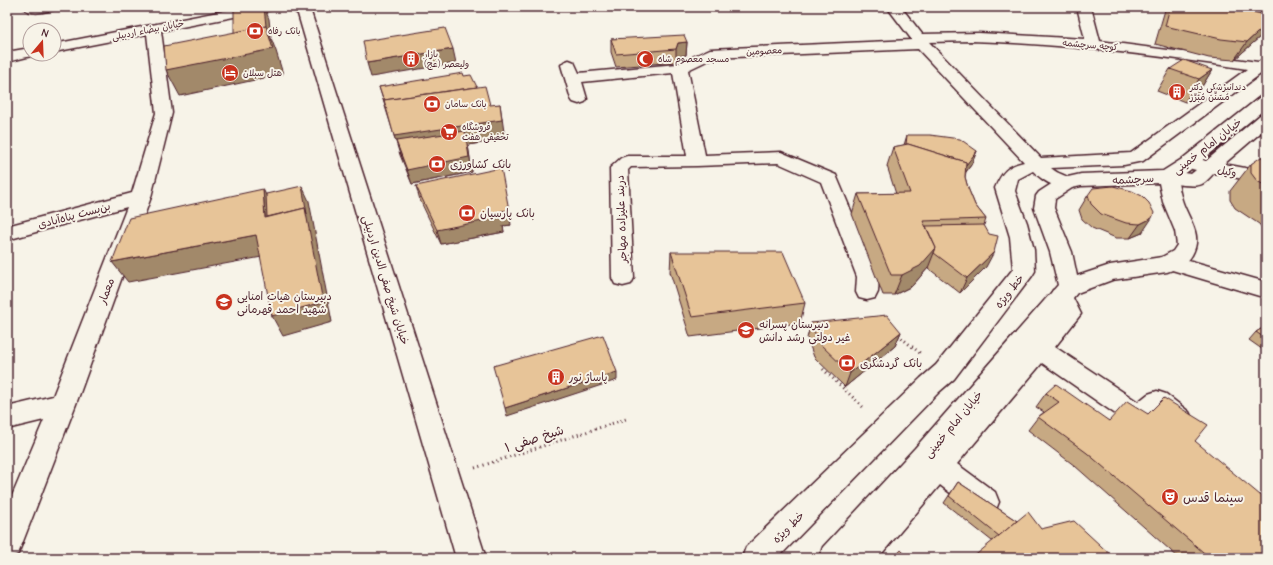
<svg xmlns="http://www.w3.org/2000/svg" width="1273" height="565" font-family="'Comic Neue','Playpen Sans Arabic',sans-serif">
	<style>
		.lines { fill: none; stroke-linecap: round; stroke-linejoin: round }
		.minor-casing { stroke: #4a1f2b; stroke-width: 3 }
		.major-casing { stroke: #4a1f2b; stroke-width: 3 }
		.path { stroke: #4a1f2b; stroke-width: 3; stroke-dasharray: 1 3.5; stroke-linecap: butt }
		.minor { fill: #f7f3e8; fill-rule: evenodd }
		.major { fill: #f7f3e8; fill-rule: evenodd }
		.wall { fill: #c7a983; stroke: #4a1f2b }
		.shaded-wall { fill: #a2896a; stroke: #4a1f2b }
		.building { fill: #e7c498; stroke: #4a1f2b }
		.labels { text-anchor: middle; stroke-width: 4; stroke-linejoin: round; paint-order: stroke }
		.far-street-label { font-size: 9px; fill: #4a1f2b; stroke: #f7f3e8 }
		.far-poi-label { font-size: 9px; fill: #4a1f2b; stroke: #f7f3e8; text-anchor: start }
		.street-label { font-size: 11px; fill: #4a1f2b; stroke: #f7f3e8 }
		.poi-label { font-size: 11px; fill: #4a1f2b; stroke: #f7f3e8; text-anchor: start }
		.near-street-label { font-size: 13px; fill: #4a1f2b; stroke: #f7f3e8 }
		.near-poi-label { font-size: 13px; fill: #4a1f2b; stroke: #f7f3e8; text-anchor: start }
	</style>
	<rect width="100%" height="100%" fill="#f7f3e8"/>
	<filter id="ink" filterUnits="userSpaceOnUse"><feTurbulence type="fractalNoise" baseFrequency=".025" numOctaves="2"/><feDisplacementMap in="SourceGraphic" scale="8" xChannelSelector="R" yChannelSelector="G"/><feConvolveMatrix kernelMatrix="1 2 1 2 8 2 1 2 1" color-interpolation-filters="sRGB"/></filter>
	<g filter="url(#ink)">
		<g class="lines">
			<g class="minor-casing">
				<g id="minor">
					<path d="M23,7H55L53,10C43,12 30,16 23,7Z"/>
					<polygon points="244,7 272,7 270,10 265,11 161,31 172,113 151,197 76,404 22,544 18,554 7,558 7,508 44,420 7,429 7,407 53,396 127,207 7,240 7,226 132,193 156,113 147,34 54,52 54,44"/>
					<path d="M887,7H901L922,34L979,33L1085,39L1077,7H1091L1100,41L1258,62L1266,58V70L1143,161L1124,165L1051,168C1058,175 1070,175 1075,183L1073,187C1058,191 1043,181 1033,171L1018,179L1015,191L1027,223L1034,250L1035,271L1032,276L954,379L939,392L778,558H742L746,547L921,378L936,365L1013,269L1010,237L995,188C1002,172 1007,166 1024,162L918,49L713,58L688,70L705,155L781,152L836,175L879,277L878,292L875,298L867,300L859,298L856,292L857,277L821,182L778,163L697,166L631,167L628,170L634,278L631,284L623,286L615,284L612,278L610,168L621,158L627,156H687L673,73L582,82L587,99L585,102L579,104L573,102L571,99L561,65L564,62L569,60L574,62L579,73L677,64L710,49L912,40ZM971,41C1064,44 1156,55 1247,69L1131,153L1041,158L929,42Z"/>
					<polygon points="30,48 30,54 36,54 35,55 7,62 7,52"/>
					<path d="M1266,114V128L1224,164L1266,172V184L1214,173C1210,177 1206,182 1202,184C1194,188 1169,183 1160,181L1158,177L1160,173L1167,171L1191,174L1196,170L1192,169L1190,165L1192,161L1199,159L1206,161L1260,115Z"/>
					<polygon points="1170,255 1266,282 1266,298 1162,267 1159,262 1162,257"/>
					<path d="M1061,288L1069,290L1081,314L1055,347L1138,402L1148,394L1157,391L1166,394L1189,412L1193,420L1189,428C1173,434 1169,427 1157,417C1147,425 1143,428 1130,424L1042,363L957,464L995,492L999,502L995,512L985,515L975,512L940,485L878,558H843L847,547L918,468L912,458L916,449L926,446L935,449L1024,351L1017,342L1021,335L1029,333L1037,335L1058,312L1050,296L1053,290Z"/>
				</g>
			</g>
			<g class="major-casing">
				<g id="major">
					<polygon points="288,7 305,7 311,12 486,558 456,558 298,14"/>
					<path d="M1266,95V108L1194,167L1177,179C1179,187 1180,195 1183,203C1190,222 1203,235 1192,255C1187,264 1177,269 1167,272L1112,280L1077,293L935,466L854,558H819L823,547L915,448L1058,285L1050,252L1034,208L1036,196L1039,192L1059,179L1081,174L1163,171L1182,159L1260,97ZM1159,183L1163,202L1175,231L1177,245L1173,251L1162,257L1110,265L1077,276L1072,252L1054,208L1055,199L1072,188L1081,186Z"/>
				</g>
			</g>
			<g class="path">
				<polyline points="898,335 921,354"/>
				<polyline points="823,369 864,408"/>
				<polyline points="475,468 629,418"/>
			</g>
			<use href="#minor" class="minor"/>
			<use href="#major" class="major"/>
		</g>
		<g class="wall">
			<polygon points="1167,7 1232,7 1266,15 1266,29 1262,35 1234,60 1209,58 1155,44 1165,10"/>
			<polygon points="611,39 687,42 686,55 677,57 676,62 616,67 611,52"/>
			<polygon points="1170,69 1212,70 1198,93 1185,102 1157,91"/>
			<polygon points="464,76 477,87 490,105 505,139 468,145 472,172 412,184 400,155 389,119 379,87"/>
			<polygon points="907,135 977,151 971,165 966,172 965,177 968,188 975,205 986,219 984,225 986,267 960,293 928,268 912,286 894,295 883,295 852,214 858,194 896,194 887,166 893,147 904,145"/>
			<polygon points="1266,157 1266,233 1259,224 1235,208 1230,200 1230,191 1251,164"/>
			<polygon points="416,186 511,225 503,226 504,232 441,244 420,200"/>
			<polygon points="1088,195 1142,196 1142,233 1130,238 1116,238 1092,228 1082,219 1079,210"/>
			<polygon points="671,252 805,303 800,323 690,337 670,272"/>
			<polygon points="811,323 901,332 895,346 845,387 814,357 807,338"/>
			<polygon points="1266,326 1266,352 1249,340 1256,332"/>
			<polygon points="1046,393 1109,421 1148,414 1195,441 1266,558 1179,558 1075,466 1028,430 1038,417 1044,412 1036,407"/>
			<polygon points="958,482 1017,521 1041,529 992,541 944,503"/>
		</g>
		<g class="shaded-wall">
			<polygon points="264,7 269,19 271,38 276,51 283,74 180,96 166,70 240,50"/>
			<polygon points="1266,25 1266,29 1262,35 1234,60 1247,42"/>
			<polygon points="687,42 686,55 677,57 676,62 676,49 678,43"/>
			<polygon points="453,49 456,63 371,77 367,63"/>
			<polygon points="1212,70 1198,93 1185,102 1199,79"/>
			<polygon points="500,104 505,139 468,145 472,172 412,184 407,170 394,136"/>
			<polygon points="977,151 971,165 958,182 964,167"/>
			<polygon points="302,186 309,201 332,322 283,336 272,316 263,189 273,209"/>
			<polygon points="509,210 511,225 503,226 504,232 441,244 437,230 501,211"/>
			<polygon points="1152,218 1142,233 1130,238 1140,224"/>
			<polygon points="256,235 267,256 128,282 112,262"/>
			<polygon points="936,248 928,268 912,286 894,295 902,275"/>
			<polygon points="994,252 986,267 960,293 967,278"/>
			<polygon points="901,332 895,346 845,387 850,373"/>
			<polygon points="617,372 617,380 507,416 505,408"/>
		</g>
		<g class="building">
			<polygon points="234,7 264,7 266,26 234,33"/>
			<polygon points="1170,7 1232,7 1266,15 1266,25 1247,42 1221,39 1165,26"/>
			<polygon points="266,26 273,49 166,70 164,46"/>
			<polygon points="445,28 453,49 367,63 363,41"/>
			<polygon points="684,35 687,42 678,43 676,49 616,54 611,39"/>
			<polygon points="1184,60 1212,70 1199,79 1170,69"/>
			<polygon points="463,73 464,76 471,75 477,87 384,100 385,105 379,87"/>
			<polygon points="485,86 490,105 500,104 502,120 394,136 384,100"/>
			<polygon points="465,131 469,157 407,170 396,141"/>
			<polygon points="907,135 930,135 960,139 977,151 966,165 966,162 908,144 906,144"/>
			<polygon points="908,144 966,162 965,177 968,188 975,205 986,219 923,221 936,248 920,266 902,275 891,275 858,194 910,193 893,147"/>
			<polygon points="1261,157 1266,157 1266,186 1257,181 1251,173 1251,164"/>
			<polygon points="501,168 509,210 501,211 502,217 437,230 416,186"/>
			<polygon points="302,186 307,214 305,208 267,217 266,194"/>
			<polygon points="1113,186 1132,191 1142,196 1149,203 1154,213 1152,218 1140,224 1126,223 1101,214 1091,204 1088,195 1093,188"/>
			<polygon points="263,189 265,218 305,208 323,302 272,316 256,235 112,262 129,218"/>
			<polygon points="984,225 989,234 998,236 994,252 967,278 934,253 936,248 926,226"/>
			<polygon points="671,252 783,252 805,303 692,317"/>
			<polygon points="887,315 901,332 850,373 819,343 811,323"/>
			<polygon points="1266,326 1266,339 1256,332"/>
			<polygon points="603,335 617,372 505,408 493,366"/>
			<polygon points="1056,384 1109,421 1127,401 1148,414 1164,398 1208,425 1195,441 1266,500 1266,558 1210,558 1087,453 1038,417 1059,402 1046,393"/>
			<polygon points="958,482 1017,521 999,536 949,496"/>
			<polygon points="1028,512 1041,529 1074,521 1114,558 972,558"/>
			<polygon points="901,550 909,558 894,558"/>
		</g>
	</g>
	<defs>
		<g id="bank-disc" transform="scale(0.9)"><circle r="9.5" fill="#c8321e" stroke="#f7f3e8"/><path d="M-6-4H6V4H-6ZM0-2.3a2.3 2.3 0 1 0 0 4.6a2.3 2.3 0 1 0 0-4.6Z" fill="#fff"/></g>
		<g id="building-disc" transform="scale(0.9)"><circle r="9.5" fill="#c8321e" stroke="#f7f3e8"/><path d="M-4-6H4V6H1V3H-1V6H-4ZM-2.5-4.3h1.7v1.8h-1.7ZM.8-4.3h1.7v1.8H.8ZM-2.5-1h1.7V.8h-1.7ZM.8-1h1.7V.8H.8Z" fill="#fff"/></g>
		<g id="mosque-disc" transform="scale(0.9)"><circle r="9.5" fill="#c8321e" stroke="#f7f3e8"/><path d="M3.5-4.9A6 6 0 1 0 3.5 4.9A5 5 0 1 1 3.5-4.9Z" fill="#fff"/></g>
		<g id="hotel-disc" transform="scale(0.9)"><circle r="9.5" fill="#c8321e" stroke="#f7f3e8"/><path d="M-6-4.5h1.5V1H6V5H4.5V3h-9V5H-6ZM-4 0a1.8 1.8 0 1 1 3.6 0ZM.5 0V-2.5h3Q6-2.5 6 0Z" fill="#fff"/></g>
		<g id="supermarket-disc" transform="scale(0.9)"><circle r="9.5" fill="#c8321e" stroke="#f7f3e8"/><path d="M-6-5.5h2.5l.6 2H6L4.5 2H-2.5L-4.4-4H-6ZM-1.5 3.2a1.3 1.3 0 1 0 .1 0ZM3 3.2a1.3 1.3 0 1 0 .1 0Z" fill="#fff"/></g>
		<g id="school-disc" transform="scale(0.9)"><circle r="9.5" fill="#c8321e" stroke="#f7f3e8"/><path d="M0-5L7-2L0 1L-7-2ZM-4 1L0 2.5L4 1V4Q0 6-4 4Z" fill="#fff"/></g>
		<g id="theatre-disc" transform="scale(0.9)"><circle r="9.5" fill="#c8321e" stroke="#f7f3e8"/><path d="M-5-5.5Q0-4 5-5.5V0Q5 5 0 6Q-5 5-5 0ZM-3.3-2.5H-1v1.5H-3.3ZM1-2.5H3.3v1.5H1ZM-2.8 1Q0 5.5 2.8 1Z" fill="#fff"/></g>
	</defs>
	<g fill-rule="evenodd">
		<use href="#bank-disc" x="255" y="31"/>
		<use href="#building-disc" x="411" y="59"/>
		<use href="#mosque-disc" x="645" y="59"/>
		<use href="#hotel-disc" x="230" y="73"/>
		<use href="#building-disc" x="1177" y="92"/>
		<use href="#bank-disc" x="432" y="104"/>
		<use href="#supermarket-disc" x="449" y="132"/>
		<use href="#bank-disc" x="437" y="164"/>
		<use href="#bank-disc" x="467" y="213"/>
		<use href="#school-disc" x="224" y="302"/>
		<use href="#school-disc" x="746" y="330"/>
		<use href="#bank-disc" x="847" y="363"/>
		<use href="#building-disc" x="556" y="377"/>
		<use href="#theatre-disc" x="1170" y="497"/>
	</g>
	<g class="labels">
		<g class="far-street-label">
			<text transform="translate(148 30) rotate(-11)" y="3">خیابان بیضاء اردبیلی</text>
			<text transform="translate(1090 45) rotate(5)" y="3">کوچه سرچشمه</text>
			<text transform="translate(764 51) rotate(-3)" y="3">معصومین</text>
		</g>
		<g class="far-poi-label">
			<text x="268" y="34">بانک رفاه</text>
			<text x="424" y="57">بازار<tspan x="424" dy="10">ولیعصر (عج)</tspan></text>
			<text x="658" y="62">مسجد معصوم شاه</text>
			<text x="243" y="76">هتل سبلان</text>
			<text x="1190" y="90">دندانپزشکی دکتر<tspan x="1190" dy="10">مُسَنِّن مُبَرِّز</tspan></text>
			<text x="445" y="107">بانک سامان</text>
			<text x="462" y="130">فروشگاه<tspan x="462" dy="10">تخفیفی هفت</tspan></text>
		</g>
		<g class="street-label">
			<text transform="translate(1207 146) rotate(-38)" y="4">خیابان امام خمینی</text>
			<text transform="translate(1227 171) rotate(12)" y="4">وکیل</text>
			<text transform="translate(1133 179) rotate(-3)" y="4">سرچشمه</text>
			<text transform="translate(74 215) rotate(-15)" y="4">بن‌بست پناه‌آبادی</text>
			<text transform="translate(621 219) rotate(-92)" y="4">دربند علیزاده مهاجر</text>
			<text transform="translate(386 280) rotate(73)" y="4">خیابان شیخ صفی الدین اردبیلی</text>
			<text transform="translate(106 291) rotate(-69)" y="4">معمار</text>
			<text transform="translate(1009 291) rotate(-52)" y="4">خط ویژه</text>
			<text transform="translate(953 424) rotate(-50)" y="4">خیابان امام خمینی</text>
			<text transform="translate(788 527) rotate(-45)" y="4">خط ویژه</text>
		</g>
		<g class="poi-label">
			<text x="450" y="168">بانک کشاورزی</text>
			<text x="480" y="217">بانک پارسیان</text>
			<text x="237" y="300">دبیرستان هیات امنایی<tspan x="237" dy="13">شهید احمد قهرمانی</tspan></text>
			<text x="759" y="328">دبیرستان پسرانه<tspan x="759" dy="13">غیر دولتی رشد دانش</tspan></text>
			<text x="860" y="367">بانک گردشگری</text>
			<text x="569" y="381">پاساژ نور</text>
		</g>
		<g class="near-street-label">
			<text transform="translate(534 438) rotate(-18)" y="5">شیخ صفی ۱</text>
		</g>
		<g class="near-poi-label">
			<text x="1183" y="502">سینما قدس</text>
		</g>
	</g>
	<rect width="1273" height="565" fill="none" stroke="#f7f3e8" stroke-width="24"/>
	<rect x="12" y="12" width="1249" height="541" fill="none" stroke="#4a1f2b" stroke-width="1.5" filter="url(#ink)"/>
	<g transform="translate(42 42) rotate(19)"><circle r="19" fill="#f7f3e8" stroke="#b29e9c"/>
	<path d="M0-3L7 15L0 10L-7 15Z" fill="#c8321e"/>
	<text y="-6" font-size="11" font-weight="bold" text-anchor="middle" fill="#4a1f2b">N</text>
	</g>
</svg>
